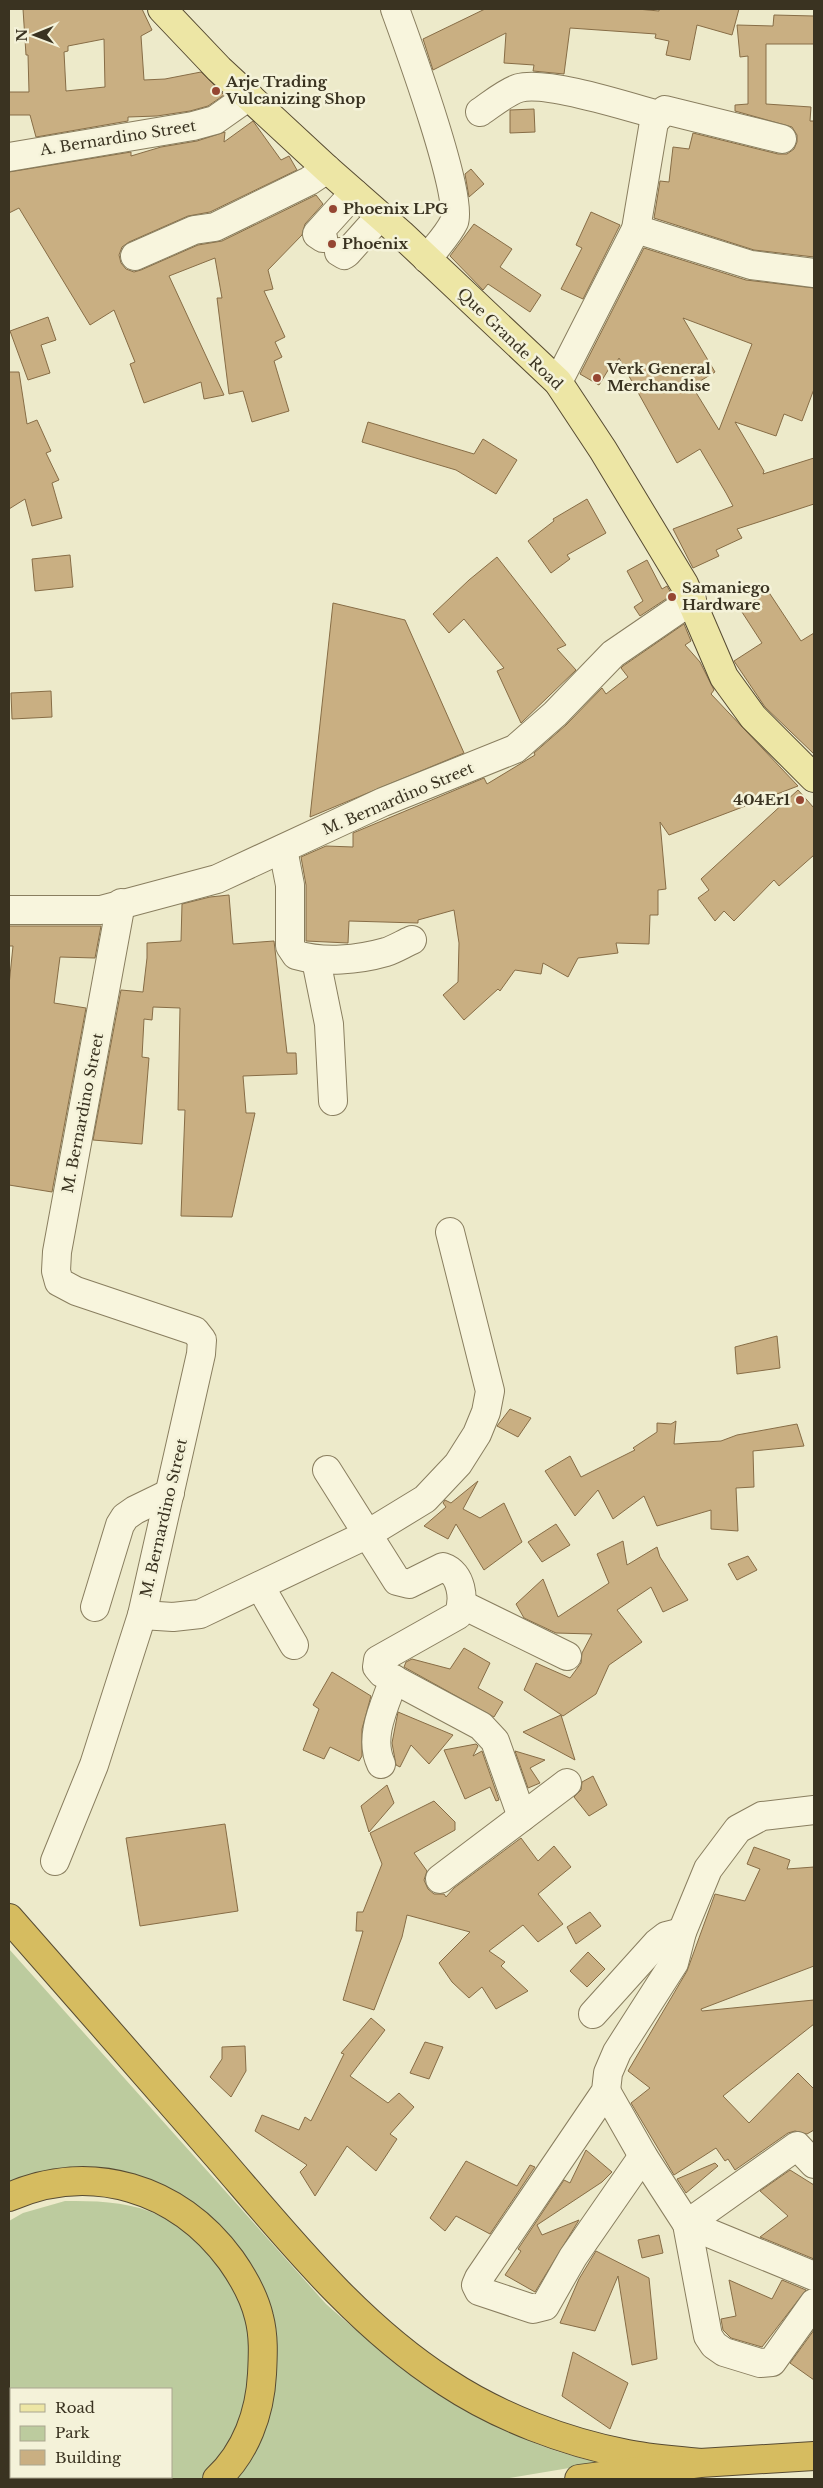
<svg xmlns="http://www.w3.org/2000/svg" width="823" height="2488" font-family="'Libre Baskerville',serif">
	<style>
		.green { fill: #bccb9e; fill-rule: evenodd }
		.building { fill: #c9af82; stroke: #876d46; fill-rule: evenodd }
		.lines { fill: none; stroke-linecap: round; stroke-linejoin: round }
		.minor-casing { stroke: #897e5f; stroke-width: 30 }
		.major-casing { stroke: #574b32; stroke-width: 30 }
		.highway-casing { stroke: #574b32; stroke-width: 30 }
		.minor { stroke: #f8f5dd; stroke-width: 28 }
		.major { stroke: #ede6a5; stroke-width: 28 }
		.highway { stroke: #d6bc60; stroke-width: 28 }
		.poi-dot { fill: #954632; stroke: #f4f2d9; stroke-width: 2 }
		.labels { text-anchor: middle; stroke-width: 5; stroke-linejoin: round; paint-order: stroke }
		.poi-label { font-size: 15px; font-weight: bold; fill: #3a3321; stroke: #f4f2d9; text-anchor: start }
		.street-label { font-size: 15px; fill: #3a3321; stroke: #f4f2d9 }
	</style>
	<rect width="100%" height="100%" fill="#edeaca"/>
	<g class="green">
		<path d="M9,1949L326,2304C389,2361 459,2409 537,2444C556,2452 578,2457 599,2463L504,2479H229L274,2346L176,2195L9,2187Z"/>
		<path d="M65,2201C94,2201 123,2201 151,2212C238,2247 276,2356 236,2439C229,2453 217,2466 207,2479H9V2221L23,2213ZM11,2389H171V2477H11Z"/>
	</g>
	<g class="building">
		<path d="M23,9H142L152,30L141,36L144,80L165,79L201,72L224,95L208,106L190,111L157,116L128,117V121L36,137L30,115H9V92H29L28,55H26ZM104,39L105,87L66,91L64,52L68,51V46Z"/>
		<polygon points="485,9 637,9 659,11 659,9 739,9 732,35 697,25 690,60 666,55 669,41 655,38 656,34 570,28 564,74 533,71 534,65 504,63 506,33 433,70 423,39"/>
		<polygon points="774,15 814,16 814,44 766,44 766,104 811,107 810,121 814,121 814,257 754,250 654,218 660,181 669,182 673,147 689,149 693,133 778,154 787,154 794,149 797,142 797,135 792,127 735,111 735,105 748,104 748,56 740,57 737,25 773,26"/>
		<polygon points="534,109 535,132 510,133 510,110"/>
		<polygon points="253,121 281,160 289,156 297,170 210,212 188,216 129,242 122,247 119,255 121,263 126,269 134,272 141,270 198,245 222,241 316,195 323,204 305,224 302,235 268,270 273,289 264,291 285,337 275,342 282,357 274,361 289,411 252,422 243,391 229,394 217,298 222,298 215,258 169,276 224,395 204,399 201,382 144,403 130,364 135,362 114,310 90,325 19,208 9,213 9,172 131,152 131,156 161,147 197,141 225,132 224,142"/>
		<polygon points="471,169 484,184 469,197 465,174"/>
		<polygon points="591,212 620,225 583,299 561,289 582,248 576,245"/>
		<polygon points="474,224 512,249 500,267 541,295 530,312 488,284 483,290 450,256"/>
		<path d="M644,248L746,280L814,288V389L802,421L784,414L776,436L735,422L764,471L763,474L814,458V504L737,529L742,538L716,550L719,556L693,568L673,529L733,506L726,493L700,449L677,463L619,358L613,369L610,367L599,385L580,374ZM683,318L752,344L719,430L692,386L715,372Z"/>
		<polygon points="48,317 56,340 41,345 50,373 28,380 10,331"/>
		<polygon points="9,372 19,372 27,424 37,420 51,451 46,453 59,480 52,483 62,518 32,526 25,499 9,509"/>
		<polygon points="368,422 474,454 483,439 517,460 496,494 456,470 362,442"/>
		<polygon points="587,499 606,533 567,555 570,559 551,573 528,541 554,521 553,519"/>
		<polygon points="70,555 73,587 35,591 32,559"/>
		<polygon points="497,557 566,645 557,649 576,670 521,723 497,671 504,668 464,619 449,633 433,614 469,580"/>
		<polygon points="647,560 662,589 667,586 672,595 640,616 634,607 643,601 627,571"/>
		<polygon points="768,591 801,641 814,633 814,754 765,707 734,661 762,643 740,609"/>
		<polygon points="333,603 405,620 464,753 310,817"/>
		<polygon points="684,624 691,641 685,645 700,662 714,690 711,694 798,786 669,835 660,822 666,889 658,890 658,915 650,915 649,944 616,943 618,953 578,958 568,977 543,963 541,974 515,970 500,991 498,989 464,1020 443,995 458,982 459,943 454,910 418,920 418,923 349,921 348,943 306,941 306,885 301,857 326,846 353,847 353,833 484,778 487,784 535,755 534,753 566,725 602,688 606,694 628,677 621,668 623,666"/>
		<polygon points="51,691 52,717 12,719 11,693"/>
		<polygon points="798,790 814,808 814,855 779,886 774,880 734,921 724,911 715,921 698,898 709,890 701,879"/>
		<polygon points="229,895 233,944 274,941 287,1053 296,1053 297,1074 243,1076 246,1113 255,1113 232,1217 181,1216 185,1110 178,1110 180,1008 153,1007 152,1020 144,1019 142,1057 149,1058 142,1144 93,1140 121,990 143,992 147,958 147,943 181,941 182,904 210,897"/>
		<polygon points="9,926 101,926 95,958 60,957 54,1003 86,1008 52,1192 9,1185 9,985 13,946 9,946"/>
		<polygon points="777,1336 780,1368 737,1374 735,1347"/>
		<polygon points="510,1409 531,1418 518,1437 497,1426"/>
		<polygon points="676,1421 674,1444 721,1441 737,1435 797,1424 804,1446 753,1451 754,1487 736,1488 738,1531 711,1529 711,1510 657,1526 644,1496 613,1519 598,1490 575,1516 545,1471 570,1456 581,1477 635,1450 633,1448 657,1432 657,1423 671,1424"/>
		<polygon points="478,1481 463,1509 480,1518 504,1503 522,1542 484,1570 456,1524 448,1539 424,1526 446,1507 443,1503 445,1500 451,1503"/>
		<polygon points="556,1524 570,1545 542,1562 528,1542"/>
		<polygon points="623,1541 627,1565 657,1547 660,1557 688,1600 663,1612 651,1587 617,1610 642,1642 609,1665 596,1694 563,1716 524,1690 536,1663 570,1678 581,1663 582,1653 592,1634 556,1633 524,1618 516,1604 543,1579 558,1617 609,1583 597,1554"/>
		<polygon points="748,1556 757,1570 737,1580 728,1564"/>
		<polygon points="464,1648 490,1663 478,1688 503,1702 494,1717 404,1667 406,1662 412,1659 450,1669"/>
		<polygon points="332,1672 371,1696 362,1729 362,1756 359,1761 330,1747 324,1759 303,1750 319,1709 313,1705"/>
		<polygon points="398,1712 453,1735 429,1764 411,1745 400,1767 396,1765 392,1743"/>
		<polygon points="561,1715 575,1760 523,1732"/>
		<polygon points="476,1744 478,1746 473,1756 482,1751 499,1800 496,1801 490,1787 465,1799 444,1750"/>
		<polygon points="515,1751 545,1760 530,1768 540,1783 528,1788"/>
		<polygon points="593,1776 607,1805 589,1816 574,1797 581,1790 582,1782"/>
		<polygon points="387,1785 394,1803 369,1832 361,1806"/>
		<polygon points="434,1801 455,1822 455,1830 414,1853 427,1871 424,1880 428,1889 434,1894 444,1894 446,1897 454,1888 521,1838 538,1861 554,1846 571,1867 538,1894 563,1924 538,1942 523,1925 489,1951 505,1962 501,1966 528,1991 496,2009 482,1987 469,1998 452,1982 439,1963 470,1932 407,1915 402,1937 374,2010 343,2000 363,1931 356,1931 357,1912 363,1912 382,1864 370,1833"/>
		<polygon points="225,1824 238,1911 140,1926 126,1838"/>
		<polygon points="754,1847 790,1860 787,1869 814,1867 814,1966 701,2009 702,2011 814,2000 814,2024 723,2096 749,2123 798,2073 814,2089 814,2130 807,2134 795,2131 788,2133 735,2170 728,2159 725,2161 716,2148 674,2175 631,2103 650,2088 628,2071 687,1971 715,1894 745,1901 760,1869 747,1864"/>
		<polygon points="590,1912 601,1926 576,1944 567,1927"/>
		<polygon points="588,1952 605,1969 587,1987 570,1971"/>
		<polygon points="371,2018 385,2030 350,2076 388,2103 399,2093 414,2107 390,2134 397,2139 376,2171 347,2146 315,2196 300,2172 307,2165 255,2131 262,2115 299,2130 305,2117 311,2121 344,2054 341,2053"/>
		<polygon points="425,2042 443,2047 429,2079 410,2073"/>
		<polygon points="245,2046 246,2071 231,2097 210,2077 222,2059 222,2047"/>
		<polygon points="586,2150 612,2172 602,2182 537,2225 542,2235 579,2220 535,2292 505,2275 521,2251 518,2249 564,2180 570,2183"/>
		<polygon points="466,2161 517,2186 530,2165 535,2167 490,2234 456,2216 445,2231 430,2218"/>
		<polygon points="715,2163 718,2166 686,2193 677,2179"/>
		<polygon points="790,2170 814,2185 814,2259 760,2237 788,2216 760,2191"/>
		<polygon points="659,2235 663,2253 642,2258 638,2240"/>
		<polygon points="596,2251 649,2278 657,2359 632,2365 618,2276 595,2331 560,2323 579,2279"/>
		<polygon points="729,2280 772,2299 782,2280 806,2290 762,2347 731,2338 723,2330 721,2319 736,2316"/>
		<polygon points="814,2330 814,2380 790,2363"/>
		<polygon points="573,2352 628,2383 610,2429 562,2396"/>
	</g>
	<g class="lines">
		<g class="minor-casing">
			<g id="minor">
				<path d="M395,9C407,42 464,197 454,222C448,235 435,248 427,259"/>
				<path d="M480,112C492,104 506,92 519,88C546,80 629,107 658,115"/>
				<polyline points="9,157 193,126 215,120 249,96"/>
				<polyline points="636,229 751,265 814,273"/>
				<polyline points="323,238 317,234 354,193"/>
				<polyline points="339,252 344,255 347,253 380,216"/>
				<polyline points="135,256 194,230 215,227 309,181 327,169"/>
				<polyline points="558,382 636,229 654,122 665,110 782,139"/>
				<path d="M283,849L290,885V946L296,955C324,963 358,960 386,952C395,949 403,944 412,940"/>
				<polyline points="9,910 101,910 217,879 383,802 515,749 555,714 613,654 692,600"/>
				<polyline points="316,960 329,1024 333,1101"/>
				<path d="M327,1470L397,1581L409,1584L443,1567C462,1573 465,1600 458,1615L378,1660L377,1667L382,1673L481,1726L495,1741L522,1817"/>
				<polyline points="260,1586 294,1645"/>
				<polyline points="463,1605 567,1656"/>
				<polyline points="95,1607 120,1525 125,1517 135,1510 170,1493"/>
				<polyline points="142,1615 173,1617 200,1614 366,1535 425,1499 458,1464 477,1434 486,1412 490,1391 450,1232"/>
				<path d="M381,1764C368,1737 385,1705 394,1679"/>
				<polyline points="55,1861 94,1765 142,1615 201,1354 202,1340 195,1331 76,1291 59,1282 56,1271 57,1252 121,903"/>
				<polyline points="440,1879 567,1783"/>
				<polyline points="593,2014 657,1943 666,1936 682,1932"/>
				<polyline points="606,2091 643,2156 687,2224 708,2336 714,2345 724,2352 760,2363 772,2362 814,2303"/>
				<polyline points="643,2156 573,2257 545,2306 533,2309 479,2291 476,2285 479,2278 606,2091 608,2073 617,2052 674,1963 682,1932 708,1869 738,1829 762,1816 814,1810"/>
				<polyline points="687,2224 797,2146 814,2164"/>
				<polyline points="687,2224 814,2276"/>
			</g>
		</g>
		<g class="major-casing">
			<polyline id="major" points="162,9 219,69 327,169 401,234 558,382 603,450 684,584 724,677 753,717 814,778"/>
		</g>
		<g class="highway-casing">
			<g id="highway">
				<path d="M9,1918C79,1998 150,2078 219,2158C288,2238 357,2325 446,2382C499,2417 565,2442 627,2454C651,2459 676,2460 700,2463"/>
				<path d="M9,2197C91,2161 178,2188 231,2260C243,2277 254,2296 259,2317C264,2336 263,2355 262,2374C260,2413 246,2452 217,2479"/>
				<polyline points="579,2479 700,2463 814,2456"/>
			</g>
		</g>
		<use href="#minor" class="minor"/>
		<use href="#major" class="major"/>
		<use href="#highway" class="highway"/>
	</g>
	<g class="poi-dot">
		<circle cx="216" cy="91" r="5"/>
		<circle cx="333" cy="209" r="5"/>
		<circle cx="332" cy="244" r="5"/>
		<circle cx="597" cy="378" r="5"/>
		<circle cx="672" cy="597" r="5"/>
		<circle cx="800" cy="800" r="5"/>
	</g>
	<g class="labels">
		<g class="poi-label">
			<text x="226" y="87">Arje Trading<tspan x="226" dy="17">Vulcanizing Shop</tspan></text>
			<text x="343" y="214">Phoenix LPG</text>
			<text x="342" y="249">Phoenix</text>
			<text x="607" y="374">Verk General<tspan x="607" dy="17">Merchandise</tspan></text>
			<text x="682" y="593">Samaniego<tspan x="682" dy="17">Hardware</tspan></text>
			<text x="790" y="805" text-anchor="end">404Er1</text>
		</g>
		<g class="street-label">
			<text transform="translate(118 138) rotate(-9)" y="5">A. Bernardino Street</text>
			<text transform="translate(510 339) rotate(44)" y="5">Que Grande Road</text>
			<text transform="translate(398 799) rotate(-23)" y="5">M. Bernardino Street</text>
			<text transform="translate(83 1113) rotate(-79)" y="5">M. Bernardino Street</text>
			<text transform="translate(164 1518) rotate(-77)" y="5">M. Bernardino Street</text>
		</g>
	</g>
	<rect width="823" height="2488" fill="none" stroke="#3a3321" stroke-width="20"/>
	<rect x="10" y="2388" width="162" height="90" fill="#f4f2d9" stroke="#aaa68f"/>
	<rect x="20" y="2404" width="25" height="8" fill="#ede6a5" stroke="#aaa68f"/>
	<text x="55" y="2413" font-size="15" fill="#3a3321">Road</text>
	<rect x="20" y="2426" width="25" height="15" fill="#bccb9e" stroke="#aaa68f"/>
	<text x="55" y="2438" font-size="15" fill="#3a3321">Park</text>
	<rect x="20" y="2450" width="25" height="15" fill="#c9af82" stroke="#aaa68f"/>
	<text x="55" y="2463" font-size="15" fill="#3a3321">Building</text>
	<g transform="translate(35 35) rotate(269)" stroke="#f4f2d9" stroke-width="4" paint-order="stroke">
	<path d="M0-4L9 19L0 12L-9 19Z" fill="#3a3321"/>
	<text y="-8" font-size="14" font-weight="bold" text-anchor="middle" fill="#3a3321">N</text>
	</g>
</svg>
